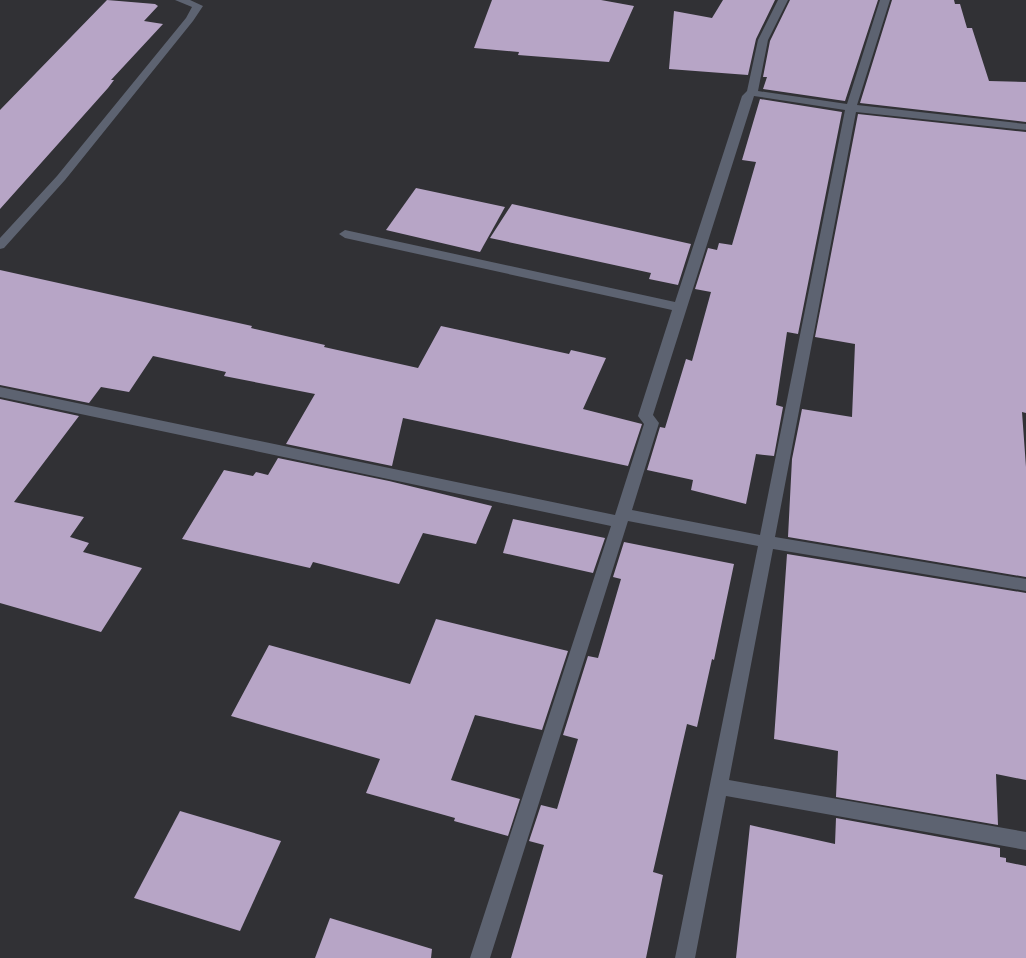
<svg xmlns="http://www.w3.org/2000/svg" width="1026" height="958" font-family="'Roboto Condensed',sans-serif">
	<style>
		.building { fill: #b7a5c6 }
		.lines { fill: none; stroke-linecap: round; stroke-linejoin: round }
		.minor { fill: #5d6371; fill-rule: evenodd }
	</style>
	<rect width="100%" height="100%" fill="#313135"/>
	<g class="building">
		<polygon points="107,0 155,4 158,6 144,21 163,24 111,80 114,80 108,88 0,209 0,110"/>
		<polygon points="492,0 601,0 634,6 609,62 518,55 519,52 474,48"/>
		<polygon points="723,0 775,0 756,39 748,75 669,69 674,11 712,18"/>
		<polygon points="790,0 878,0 845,101 763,89 767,77 763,77 770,41"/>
		<polygon points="892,0 954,0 955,4 960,4 967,28 972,28 989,81 1026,82 1026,122 860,103"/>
		<polygon points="760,99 842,112 798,334 787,332 776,405 783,407 774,456 756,454 746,504 691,490 693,480 647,470 660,427 665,428 686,359 692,361 711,292 695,289 708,248 717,250 719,243 732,245 756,162 742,160"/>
		<polygon points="858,114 1026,132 1026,413 1022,412 1026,467 1026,577 788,537 792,459 802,409 852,417 855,344 815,337"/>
		<polygon points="416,188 505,207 480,252 386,230"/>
		<polygon points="512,204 691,244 678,285 649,279 651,273 490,238"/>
		<polygon points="0,270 252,326 251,328 325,345 324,347 418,368 441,326 569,354 571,350 606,358 583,409 642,424 628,466 403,418 392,466 286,444 315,394 224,376 226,372 153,356 129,392 101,387 89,403 0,385"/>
		<polygon points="0,399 79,416 14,502 84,517 70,537 89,543 83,552 142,568 101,632 0,603"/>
		<polygon points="278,458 389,481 492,506 476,544 423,533 399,584 313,562 310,568 182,539 224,470 253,476 256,472 268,475"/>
		<polygon points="513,519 605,538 593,573 503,553"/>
		<polygon points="624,542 734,564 714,660 712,659 697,727 687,724 653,872 663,875 646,958 511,958 544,845 529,841 541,805 557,809 578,739 563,735 588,656 598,658 621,579 613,577"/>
		<polygon points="787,554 1026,593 1026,780 996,774 998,825 836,797 838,751 774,739"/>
		<polygon points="436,619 568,651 542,730 475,715 451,780 520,799 508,836 454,821 455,818 366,793 380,759 231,716 269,645 410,684"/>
		<polygon points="180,811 281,841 240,931 134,898"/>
		<polygon points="836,818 1000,848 1000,857 1006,858 1006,862 1026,866 1026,958 736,958 750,825 835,844"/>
		<polygon points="330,918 432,949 431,958 315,958"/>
	</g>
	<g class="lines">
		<g class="minor">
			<polygon points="175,0 190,0 203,6 193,21 65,180 4,248 0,249 0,238 57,176 186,18 192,7"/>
			<path d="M778,0H788L768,40L758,91L847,104L880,0H890L857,105L1026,124V130L856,112L775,537L1026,579V591L773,549L729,780L1026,832V850L726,796L695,958H675L758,546L628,521L490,958H470L611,526L0,397V387L615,515L644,424L638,416L672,310L345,238L339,234L345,230L675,302L742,96L747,91L758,40ZM754,96L845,110L760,535L632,510L659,423L653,415Z"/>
		</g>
	</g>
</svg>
